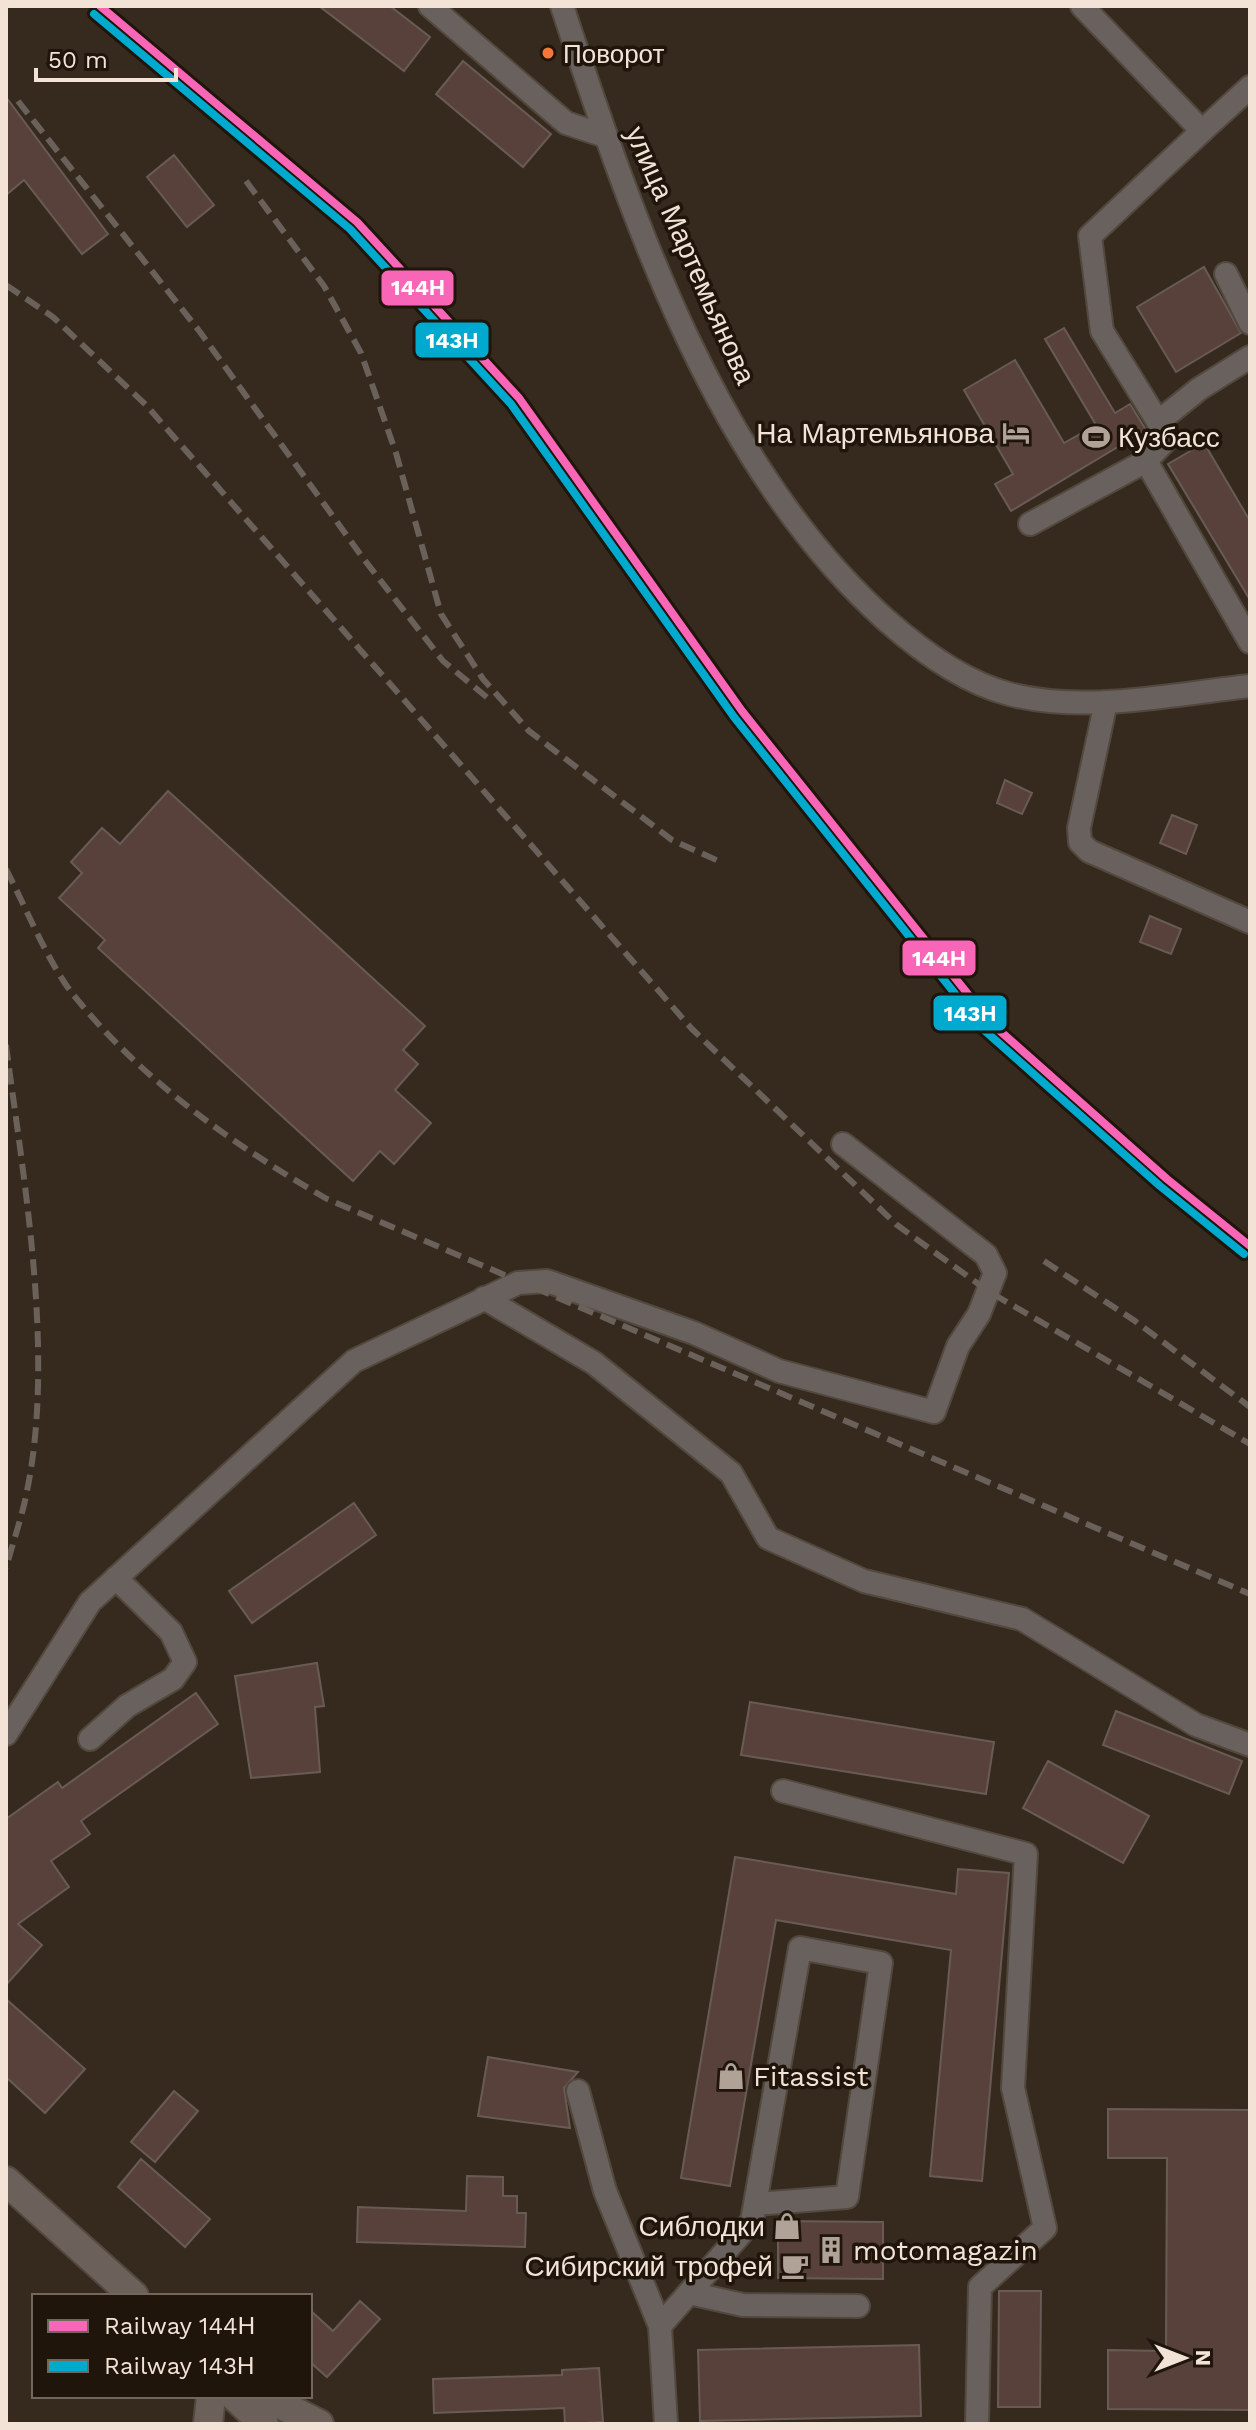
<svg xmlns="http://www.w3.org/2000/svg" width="1256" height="2430" font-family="'Work Sans',sans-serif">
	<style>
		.building { fill: #58413b; stroke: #685b55; stroke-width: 2 }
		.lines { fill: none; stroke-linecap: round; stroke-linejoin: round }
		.minor-casing { stroke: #52483d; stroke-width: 26 }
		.major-casing { stroke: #52483d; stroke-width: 32 }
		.minor { stroke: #69615d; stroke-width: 22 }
		.major { stroke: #6b605a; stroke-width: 28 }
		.rail { stroke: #69615a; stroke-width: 6; stroke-dasharray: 16 8; stroke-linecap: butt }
		.rail-1-casing { stroke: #1f150b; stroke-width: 14 }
		.rail-2-casing { stroke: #1f150b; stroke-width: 14 }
		.rail-1 { stroke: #fa66b7; stroke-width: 8 }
		.rail-2 { stroke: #00a9ce; stroke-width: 8 }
		.bus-dot { fill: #f5763a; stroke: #1f150b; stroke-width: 3 }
		.labels { text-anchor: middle; stroke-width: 7; stroke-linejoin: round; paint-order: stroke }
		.bus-label { font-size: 26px; fill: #f2e3d6; stroke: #1f150b; text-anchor: start }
		.street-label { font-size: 28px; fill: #f2e3d6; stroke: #1f150b }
		.poi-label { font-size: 28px; fill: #f2e3d6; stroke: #1f150b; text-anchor: end }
		.line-badge { stroke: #1f150b; stroke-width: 3 }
		.badge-label { font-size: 22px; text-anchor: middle; font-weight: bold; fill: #fff }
	</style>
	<rect width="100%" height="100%" fill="#362a1e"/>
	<g class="building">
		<polygon points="319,6 390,6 430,37 404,71"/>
		<polygon points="463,61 551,134 523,167 436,94"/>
		<polygon points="6,97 108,234 82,254 24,180 6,195"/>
		<polygon points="174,155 214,205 187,227 147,177"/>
		<polygon points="1204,267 1241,333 1176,372 1137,307"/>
		<polygon points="1064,328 1115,413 1130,404 1146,430 1011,511 995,484 1013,474 964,390 1015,360 1064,443 1096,425 1045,339"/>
		<polygon points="1204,443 1250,521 1250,600 1168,464"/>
		<polygon points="1005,780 1032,793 1022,814 997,803"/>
		<polygon points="168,791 425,1026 403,1050 418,1064 395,1090 431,1123 394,1164 380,1151 353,1181 98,948 105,940 59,898 82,873 71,862 102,828 120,844"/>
		<polygon points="1172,815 1197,825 1186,854 1160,843"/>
		<polygon points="1150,916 1181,929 1171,954 1140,942"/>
		<polygon points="354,1503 376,1535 252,1623 229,1591"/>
		<polygon points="317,1663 324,1706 315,1707 320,1772 251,1778 235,1676"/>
		<polygon points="196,1693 218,1724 81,1821 90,1834 51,1861 69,1887 18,1924 42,1945 6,1985 6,1819 58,1782 62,1788"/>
		<polygon points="750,1702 994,1742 986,1794 741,1755"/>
		<polygon points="1116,1711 1242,1761 1229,1794 1103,1745"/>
		<polygon points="1048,1761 1149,1816 1123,1863 1023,1808"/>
		<polygon points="735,1857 956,1894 958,1869 1009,1873 982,2181 930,2176 951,1950 776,1920 730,2186 681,2178"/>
		<polygon points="6,1999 85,2069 45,2113 6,2077"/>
		<polygon points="488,2057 578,2072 564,2088 570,2128 478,2116"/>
		<polygon points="174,2091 198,2111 155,2162 131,2142"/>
		<polygon points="1108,2109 1250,2110 1250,2410 1108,2409 1108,2350 1166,2351 1167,2158 1108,2158"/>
		<polygon points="141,2159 210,2219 185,2247 118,2187"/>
		<polygon points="467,2176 503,2177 503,2196 517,2196 517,2213 526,2213 525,2247 357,2242 358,2207 466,2211"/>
		<polygon points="778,2221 883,2222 883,2279 778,2278"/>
		<polygon points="999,2291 1041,2291 1040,2407 998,2407"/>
		<polygon points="360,2301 380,2319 327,2377 310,2362 310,2310 333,2331"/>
		<polygon points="919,2345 921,2416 700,2421 698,2350"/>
		<polygon points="599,2368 603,2422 565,2424 564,2408 434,2413 433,2379 562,2375 562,2370"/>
	</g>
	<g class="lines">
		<g class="minor-casing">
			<g id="minor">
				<polyline points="430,6 566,123 605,136"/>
				<path d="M562,6C633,219 714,466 886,620C921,651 963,682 1009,694C1086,714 1173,694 1250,686"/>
				<polyline points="1082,6 1202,131 1090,236 1102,331 1168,438 1146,461 1250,642"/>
				<polyline points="1202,131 1250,87"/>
				<polyline points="1226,274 1250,323"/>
				<polyline points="1158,422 1199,389 1250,357"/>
				<polyline points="1030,524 1146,461"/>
				<polyline points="1106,702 1079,828 1080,842 1089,851 1250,922"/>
				<polyline points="484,1298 594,1363 731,1473 768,1538 864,1581 1022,1619 1196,1725 1250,1745"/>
				<polyline points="6,1734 90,1602 354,1361 518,1283 547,1281 694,1333 779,1371 934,1412 958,1346 979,1314 995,1273 986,1255 843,1144"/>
				<polyline points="90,1739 127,1706 173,1679 185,1662 171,1632 116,1578"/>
				<polyline points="783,1791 1026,1854 1013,2088 1045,2228 980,2287 977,2424"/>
				<polyline points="578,2091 605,2191 660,2326 666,2424"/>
				<polyline points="689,2293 743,2305 858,2306"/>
				<polyline points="660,2326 752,2221 800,1948 881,1963 847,2197 755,2204"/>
			</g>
		</g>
		<g class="major-casing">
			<g id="major">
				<polyline points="6,2181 134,2296"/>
				<polyline points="234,2396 264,2424"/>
				<polyline points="264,2396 319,2424"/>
				<polyline points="208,2424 211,2396"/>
			</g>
		</g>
		<use href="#minor" class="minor"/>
		<use href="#major" class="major"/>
		<g class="rail">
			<polyline points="18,101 200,332 363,558 443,661 489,699"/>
			<polyline points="246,181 324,286 361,353 396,453 441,614 483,679 529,731 672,840 723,863"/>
			<polyline points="6,285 53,317 146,405 692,1029 897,1225 988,1291 1250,1444"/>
			<path d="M6,869C24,904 49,964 72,993C141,1080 232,1144 327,1199L1250,1594"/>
			<path d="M6,1045C24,1183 55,1354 27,1491C22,1517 13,1542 6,1568"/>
			<polyline points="1044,1261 1135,1321 1250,1407"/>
		</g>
		<g class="rail-1-casing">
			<polyline id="rail-1" points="100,6 357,222 519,398 742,711 991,1023 1167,1179 1250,1246"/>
		</g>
		<g class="rail-2-casing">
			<polyline id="rail-2" points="94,14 350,229 511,404 734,717 984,1030 1160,1186 1244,1254"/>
		</g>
		<use href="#rail-1" class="rail-1"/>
		<use href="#rail-2" class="rail-2"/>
	</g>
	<defs>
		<g id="hotel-bare" transform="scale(2.16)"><path d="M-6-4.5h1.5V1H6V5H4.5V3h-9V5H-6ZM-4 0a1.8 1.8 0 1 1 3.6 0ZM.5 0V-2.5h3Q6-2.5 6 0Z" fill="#b0a296" stroke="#1f150b" stroke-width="2.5" paint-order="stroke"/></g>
		<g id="stadium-bare" transform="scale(2.16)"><path d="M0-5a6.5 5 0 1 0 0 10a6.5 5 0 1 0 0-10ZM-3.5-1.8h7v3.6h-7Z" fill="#b0a296" stroke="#1f150b" stroke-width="2.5" paint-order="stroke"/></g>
		<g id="shop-bare" transform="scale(2.16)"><path d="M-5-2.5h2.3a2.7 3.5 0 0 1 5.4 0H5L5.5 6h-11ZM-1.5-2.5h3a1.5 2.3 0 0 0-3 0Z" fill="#b0a296" stroke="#1f150b" stroke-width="2.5" paint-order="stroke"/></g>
		<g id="building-bare" transform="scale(2.16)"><path d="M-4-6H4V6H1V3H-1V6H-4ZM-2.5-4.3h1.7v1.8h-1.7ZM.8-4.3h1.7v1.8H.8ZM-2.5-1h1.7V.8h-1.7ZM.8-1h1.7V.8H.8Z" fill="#b0a296" stroke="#1f150b" stroke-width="2.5" paint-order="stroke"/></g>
		<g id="cafe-bare" transform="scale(2.16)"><path d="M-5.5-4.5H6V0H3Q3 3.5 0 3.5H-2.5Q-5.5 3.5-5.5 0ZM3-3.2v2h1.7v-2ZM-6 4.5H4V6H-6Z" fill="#b0a296" stroke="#1f150b" stroke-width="2.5" paint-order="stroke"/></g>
	</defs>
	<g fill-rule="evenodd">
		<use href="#hotel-bare" x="1016" y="433"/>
		<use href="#stadium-bare" x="1096" y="437"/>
		<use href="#shop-bare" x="731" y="2076"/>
		<use href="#shop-bare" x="787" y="2226"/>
		<use href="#building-bare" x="831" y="2250"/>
		<use href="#cafe-bare" x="795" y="2266"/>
	</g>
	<circle class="bus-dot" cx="548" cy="53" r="7"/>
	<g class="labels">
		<g class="bus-label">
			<text x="563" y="63">Поворот</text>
		</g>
		<g class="street-label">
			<text transform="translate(691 255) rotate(66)" y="10">улица Мартемьянова</text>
		</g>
		<g class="poi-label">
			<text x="994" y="443">На Мартемьянова</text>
			<text x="1118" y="447" text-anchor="start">Кузбасс</text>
			<text x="753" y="2086" text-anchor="start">Fitassist</text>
			<text x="765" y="2236">Сиблодки</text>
			<text x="853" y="2260" text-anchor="start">motomagazin</text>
			<text x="773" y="2276">Сибирский трофей</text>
		</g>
	</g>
	<g class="line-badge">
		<rect x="380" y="269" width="75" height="38" rx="8" fill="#fa66b7"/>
		<rect x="414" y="321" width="76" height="38" rx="8" fill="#00a9ce"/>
		<rect x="901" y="939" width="76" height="38" rx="8" fill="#fa66b7"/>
		<rect x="932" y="994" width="76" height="38" rx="8" fill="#00a9ce"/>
	</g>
	<g class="badge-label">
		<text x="418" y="295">144Н</text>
		<text x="452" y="348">143Н</text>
		<text x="939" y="966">144Н</text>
		<text x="970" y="1021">143Н</text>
	</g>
	<rect width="1256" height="2430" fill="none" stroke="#f2e3d6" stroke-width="16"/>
	<rect x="32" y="2294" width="280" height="104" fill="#1f150b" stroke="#73675c" stroke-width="2"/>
	<rect x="48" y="2320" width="40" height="12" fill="#fa66b7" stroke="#73675c" stroke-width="2"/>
	<text x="104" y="2334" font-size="24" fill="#f2e3d6">Railway 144Н</text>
	<rect x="48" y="2360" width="40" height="12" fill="#00a9ce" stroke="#73675c" stroke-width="2"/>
	<text x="104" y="2374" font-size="24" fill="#f2e3d6">Railway 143Н</text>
	<g transform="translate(1184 2358) rotate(90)" stroke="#1f150b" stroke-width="6" paint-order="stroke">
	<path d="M0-6L14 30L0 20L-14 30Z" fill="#f2e3d6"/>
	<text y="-12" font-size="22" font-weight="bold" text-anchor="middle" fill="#f2e3d6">N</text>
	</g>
	<path d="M36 68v12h140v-12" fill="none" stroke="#f2e3d6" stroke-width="4"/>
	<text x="48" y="68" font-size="24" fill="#f2e3d6" stroke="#1f150b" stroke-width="6" paint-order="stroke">50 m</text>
</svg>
